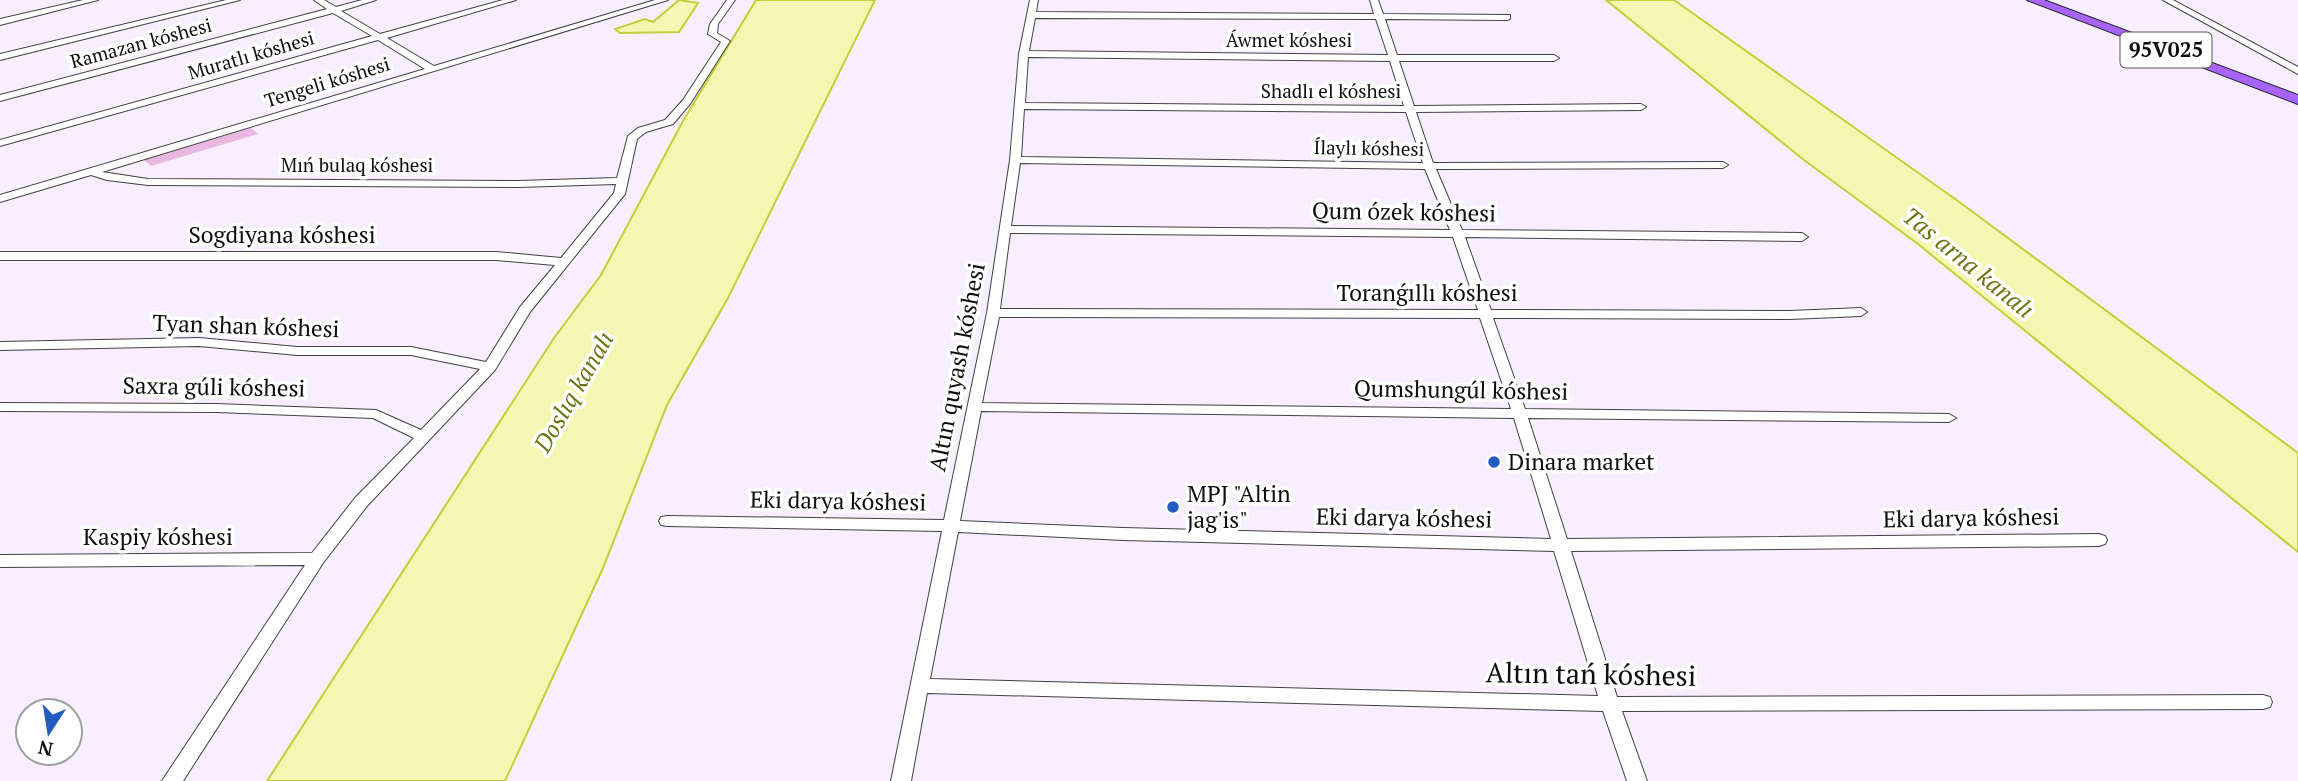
<svg xmlns="http://www.w3.org/2000/svg" width="2298" height="781" font-family="'PT Serif',serif">
	<style>
		.green { fill: #eab7e2 }
		.water { fill: #f3f7b2; stroke: #c2d038; stroke-width: 2 }
		.lines { fill: none; stroke-linecap: round; stroke-linejoin: round }
		.street-casing { stroke: #414141; stroke-width: 2 }
		.primary-casing { stroke: #1f1f1f; stroke-width: 2 }
		.street { fill: #fff; fill-rule: evenodd }
		.primary { fill: #a763fb; fill-rule: evenodd }
		.poi-dot { fill: #235bc1; stroke: #fff; stroke-width: 2.5 }
		.labels { text-anchor: middle; stroke-width: 7; stroke-linejoin: round; paint-order: stroke }
		.far-street-label { font-size: 19px; fill: #0e0e0e; stroke: #fff }
		.shield { fill: #fff; stroke: #565656; stroke-width: 2 }
		.shield-label { font-size: 21px; font-weight: bold; fill: #0e0e0e }
		.street-label { font-size: 23px; fill: #0e0e0e; stroke: #fff }
		.poi-label { font-size: 23px; fill: #0e0e0e; stroke: #fff; text-anchor: start }
		.water-label { font-size: 24px; font-style: italic; fill: #6b7613; stroke: #fff }
		.near-street-label { font-size: 28px; fill: #0e0e0e; stroke: #fff }
	</style>
	<rect width="100%" height="100%" fill="#f7efff"/>
	<polygon class="green" points="251,128 258,134 151,166 144,160"/>
	<g class="water">
		<polygon points="679,0 698,3 679,32 620,33 615,29 645,19 653,22"/>
		<polygon points="756,0 875,0 728,298 667,405 603,568 505,781 267,781 554,338 601,275 683,121"/>
		<polygon points="1606,0 1674,0 1958,201 2298,453 2298,552 1918,244 1804,160"/>
	</g>
	<g class="lines">
		<g class="street-casing">
			<g id="street">
				<polygon points="83,0 98,0 0,25 0,19"/>
				<polygon points="226,0 240,0 0,60 0,54"/>
				<polygon points="314,0 324,0 336,7 362,0 376,0 341,11 380,34 503,0 516,0 387,38 434,66 655,0 668,0 102,172 148,179 518,181 617,178 628,136 638,128 665,120 683,100 721,42 708,34 710,24 727,0 735,0 718,24 717,33 730,41 690,104 673,124 646,132 637,139 625,194 530,312 495,370 367,506 323,563 183,781 162,781 305,565 0,567 0,555 312,553 355,498 414,438 373,418 216,412 0,411 0,403 216,404 376,410 421,430 480,369 411,355 297,355 199,346 0,350 0,342 199,338 297,347 411,347 486,362 520,307 555,265 496,260 0,260 0,252 496,252 561,258 614,193 616,184 518,187 148,185 107,180 91,175 0,202 0,195 425,69 378,40 0,146 0,140 372,36 333,13 0,101 0,95 327,9"/>
				<path d="M1030,0H1038L1036,12L1374,14L1370,0H1378L1383,14L1510,15V19L1507,20L1385,19L1397,55H1554L1559,58L1554,61H1399L1414,106L1641,104L1646,107L1641,110L1416,112L1433,163L1723,162L1728,165L1723,168L1436,169L1462,230L1802,233L1808,237L1802,241L1465,237L1491,310L1790,311L1861,308L1867,312L1861,316L1790,319L1493,318L1525,409L1949,414L1956,418L1949,422L1528,418L1567,539L2099,534L2105,536L2107,540L2105,544L2099,546L1571,551L1617,697L2263,695L2270,697L2272,702L2270,707L2263,709L1622,711L1647,781H1627L1603,711L927,693L911,781H891L942,531L667,526L661,525L659,521L661,517L667,516L944,520L987,313L1010,160L1019,54ZM1035,18L1376,19L1388,55L1029,51ZM1028,57L1390,61L1404,106L1025,103ZM1024,109L1406,112L1423,163L1021,157ZM1020,163L1425,169L1450,230L1011,226ZM1010,233L1453,237L1478,310L1000,309ZM999,317L1480,318L1511,409L982,403ZM981,411L1514,418L1551,539L1123,528L960,521ZM958,532L1123,540L1554,551L1598,696L930,679Z"/>
				<polygon points="2163,0 2173,0 2298,67 2298,74"/>
			</g>
		</g>
		<g class="primary-casing">
			<polygon id="primary" points="2027,0 2044,0 2298,95 2298,104"/>
		</g>
		<use href="#street" class="street"/>
		<use href="#primary" class="primary"/>
	</g>
	<g class="poi-dot">
		<circle cx="1494" cy="462" r="7"/>
		<circle cx="1173" cy="507" r="7"/>
	</g>
	<g class="labels">
		<g class="far-street-label">
			<text x="1289" y="47">Áwmet kóshesi</text>
			<text transform="translate(141 43) rotate(-15)" y="7">Ramazan kóshesi</text>
			<text transform="translate(251 55) rotate(-16)" y="7">Muratlı kóshesi</text>
			<text transform="translate(327 82) rotate(-17)" y="7">Tengeli kóshesi</text>
			<text x="1331" y="98">Shadlı el kóshesi</text>
			<text transform="translate(1369 148) rotate(1)" y="7">Ílaylı kóshesi</text>
			<text x="357" y="172">Mıń bulaq kóshesi</text>
		</g>
		<rect class="shield" x="2120.5" y="32.5" width="91" height="35" rx="5"/>
		<g class="shield-label">
			<text x="2166" y="57">95V025</text>
		</g>
		<g class="street-label">
			<text transform="translate(1404 212) rotate(1)" y="8">Qum ózek kóshesi</text>
			<text x="282" y="243">Sogdiyana kóshesi</text>
			<text x="1427" y="301">Toranǵıllı kóshesi</text>
			<text transform="translate(246 326) rotate(2)" y="8">Tyan shan kóshesi</text>
			<text transform="translate(957 367) rotate(-79)" y="8">Altın quyash kóshesi</text>
			<text transform="translate(214 387) rotate(1)" y="8">Saxra gúli kóshesi</text>
			<text transform="translate(1461 390) rotate(1)" y="8">Qumshungúl kóshesi</text>
			<text transform="translate(838 501) rotate(1)" y="8">Eki darya kóshesi</text>
			<text transform="translate(1404 518) rotate(1)" y="8">Eki darya kóshesi</text>
			<text transform="translate(1971 518) rotate(-1)" y="8">Eki darya kóshesi</text>
			<text x="158" y="545">Kaspiy kóshesi</text>
		</g>
		<g class="poi-label">
			<text x="1508" y="470">Dinara market</text>
			<text x="1187" y="502">MPJ "Altin<tspan x="1187" dy="26">jag'is"</tspan></text>
		</g>
		<g class="water-label">
			<text transform="translate(1968 263) rotate(39)" y="8">Tas arna kanalı</text>
			<text transform="translate(574 392) rotate(-60)" y="8">Doslıq kanalı</text>
		</g>
		<g class="near-street-label">
			<text transform="translate(1591 674) rotate(1)" y="10">Altın tań kóshesi</text>
		</g>
	</g>
	<g transform="translate(49 732) rotate(192)"><circle r="33" fill="#ffffff" stroke="#9f9f9f" stroke-width="2"/>
	<path d="M0-5L12 26L0 18L-12 26Z" fill="#235bc1"/>
	<text y="-10" font-size="19" font-weight="bold" text-anchor="middle" fill="#0e0e0e">N</text>
	</g>
</svg>
